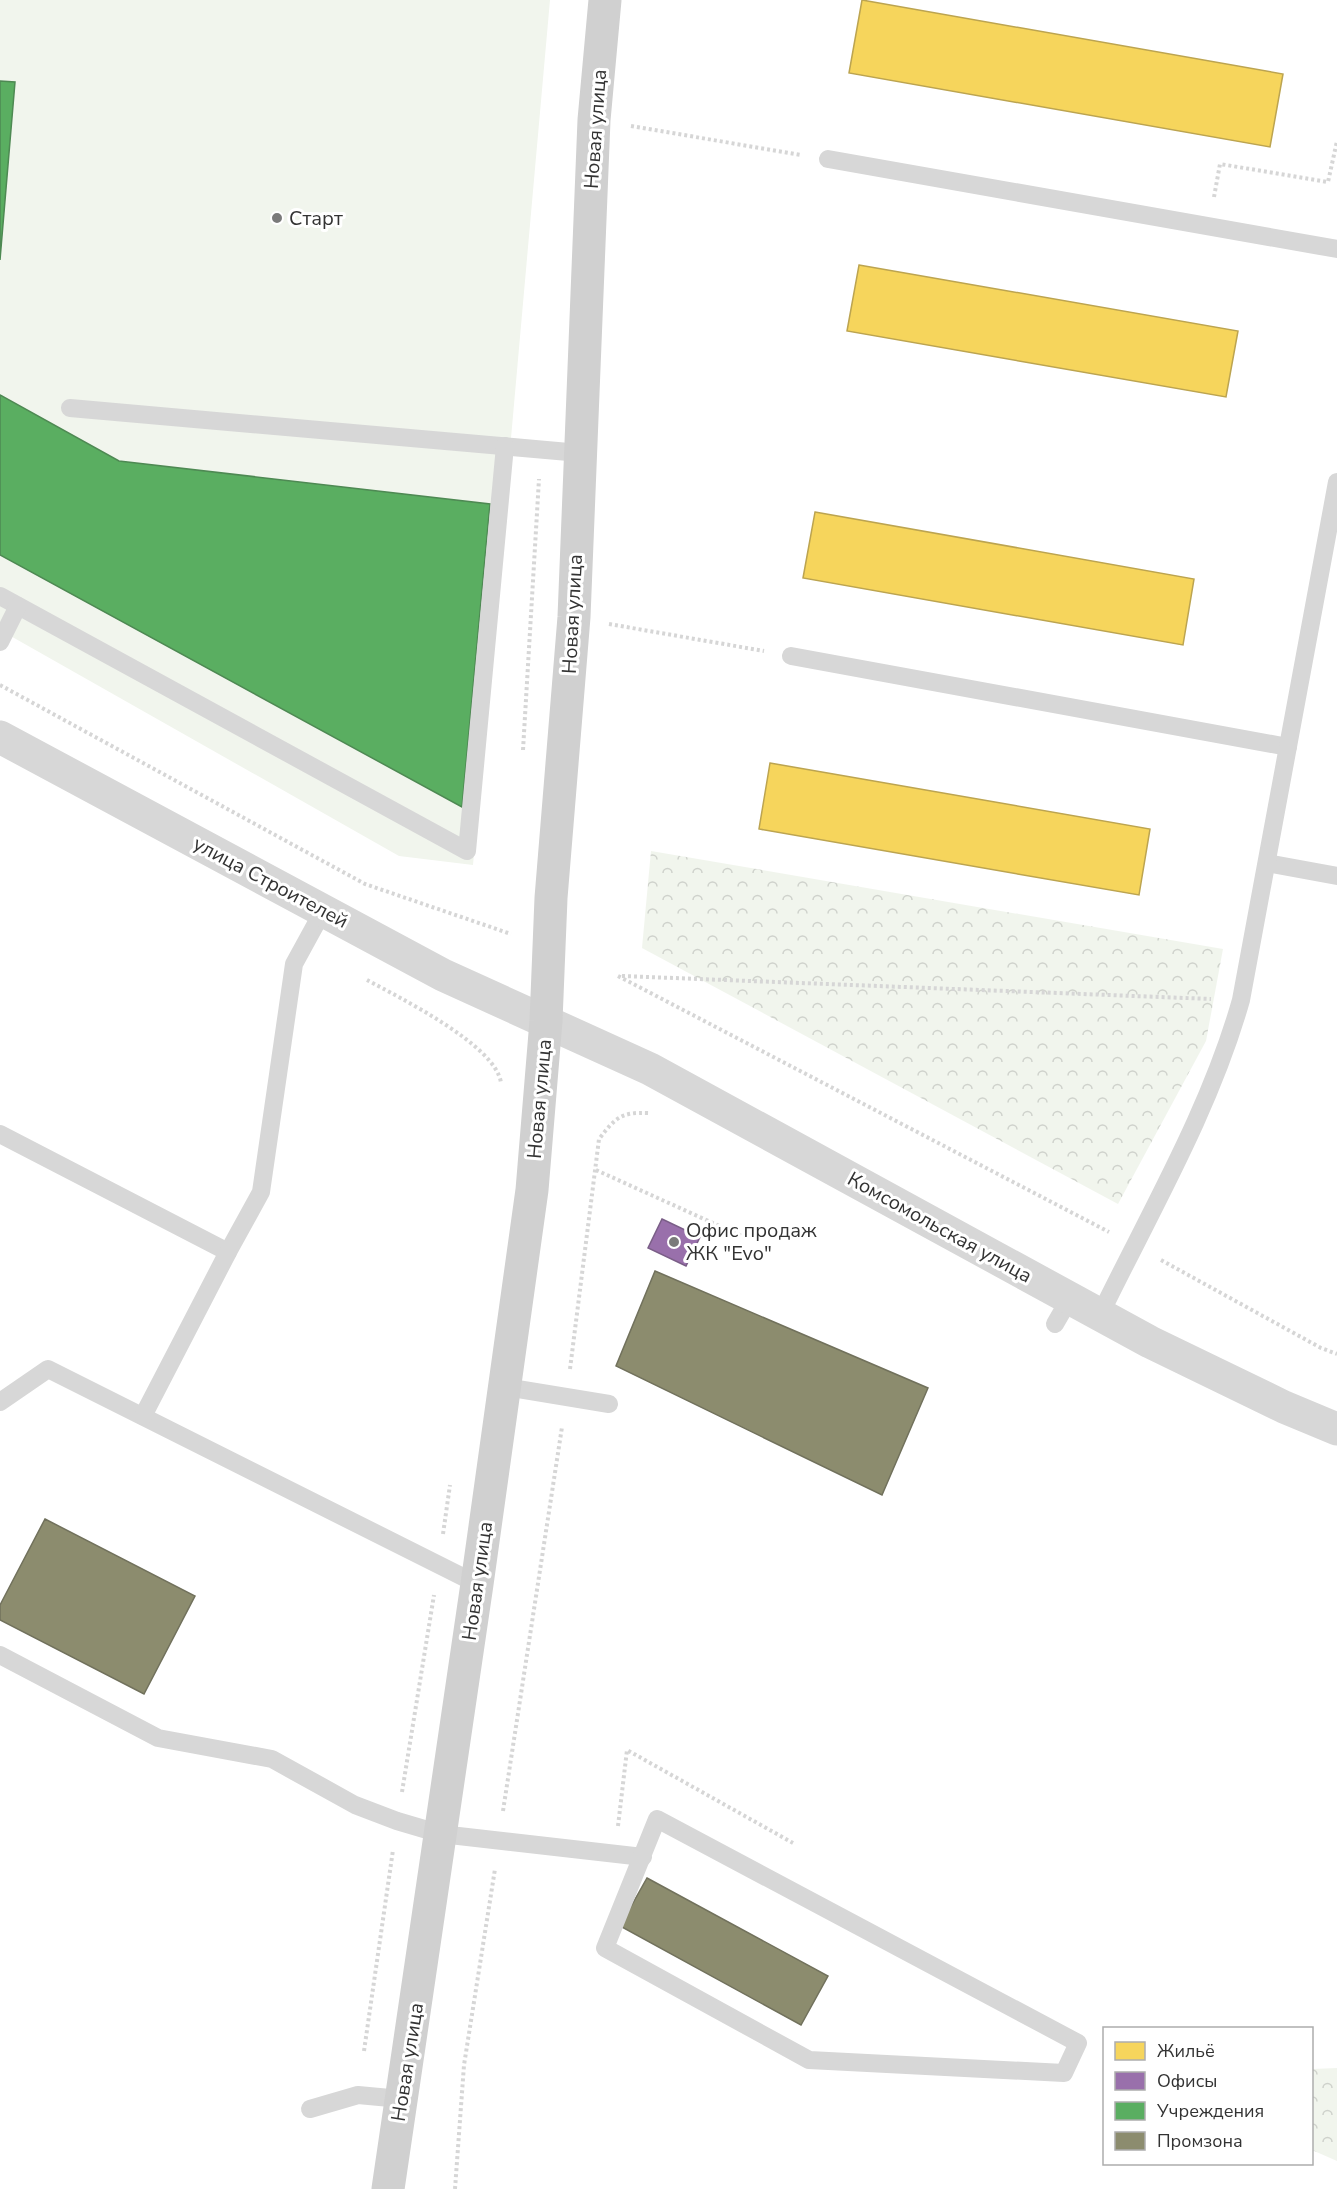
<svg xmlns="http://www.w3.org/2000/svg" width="1337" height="2189" font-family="'Nunito Sans',sans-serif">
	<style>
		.grass { fill: #f1f5ed }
		.forest { fill: url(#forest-crowns) }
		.homes { fill: #f6d55c; stroke: #bca450; stroke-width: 1.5 }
		.offices { fill: #9970ab; stroke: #7a5e87; stroke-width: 1.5 }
		.public { fill: #5aae61; stroke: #4e8953; stroke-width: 1.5 }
		.industry { fill: #8c8c6e; stroke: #71715c; stroke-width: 1.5 }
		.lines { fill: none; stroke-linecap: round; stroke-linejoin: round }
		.path { stroke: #d6d6d6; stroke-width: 4; stroke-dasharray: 3 3; stroke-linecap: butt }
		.lane { stroke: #d7d7d7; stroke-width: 18 }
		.street { stroke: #d7d7d7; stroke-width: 33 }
		.secondary { stroke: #d0d0d0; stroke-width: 33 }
		.poi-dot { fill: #7a7a7a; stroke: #fff; stroke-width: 2 }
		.labels { text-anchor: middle; stroke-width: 6; stroke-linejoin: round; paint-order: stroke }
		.street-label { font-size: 20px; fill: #333; stroke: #fff }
		.poi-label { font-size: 20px; fill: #333; stroke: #fff; text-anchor: start }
	</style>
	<defs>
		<pattern id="forest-crowns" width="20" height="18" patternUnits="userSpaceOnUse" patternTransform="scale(1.5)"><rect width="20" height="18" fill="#f1f5ed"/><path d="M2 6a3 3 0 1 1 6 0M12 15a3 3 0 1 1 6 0" fill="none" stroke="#cfd2cc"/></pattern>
	</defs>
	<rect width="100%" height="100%" fill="#fff"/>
	<polygon class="grass" points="0,0 550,0 473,865 399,856 0,630"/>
	<g class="forest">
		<polygon points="651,851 1223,949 1206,1041 1118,1204 642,948"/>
		<polygon points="1337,2068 1337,2161 1312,2150 1312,2069"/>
	</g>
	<g class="homes">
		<polygon points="862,0 1283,74 1270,147 849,73"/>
		<polygon points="859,265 1238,331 1226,397 847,331"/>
		<polygon points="815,512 1194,579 1183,645 803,578"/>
		<polygon points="770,763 1150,829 1139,895 759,829"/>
	</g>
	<polygon class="offices" points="662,1219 700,1237 686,1266 648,1248"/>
	<g class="public">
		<polygon points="0,81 15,82 0,260"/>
		<polygon points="0,395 119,461 490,504 462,807 0,555"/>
	</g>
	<g class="industry">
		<polygon points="655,1271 928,1388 882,1495 616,1366"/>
		<polygon points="45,1519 195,1596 144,1694 0,1620 0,1605"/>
		<polygon points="647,1878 828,1976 801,2025 620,1926"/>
	</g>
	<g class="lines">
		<g class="path">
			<polyline points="631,126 801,155"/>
			<polyline points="1214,197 1220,164 1328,182 1337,141"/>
			<polyline points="609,624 764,651"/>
			<polyline points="0,685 365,884 511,934"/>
			<polyline points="523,750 539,479"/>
			<polyline points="618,976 1109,1232"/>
			<polyline points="622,976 1211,999"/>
			<path d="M367,980C400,998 496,1045 501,1083"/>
			<polyline points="596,1170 746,1238"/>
			<polyline points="1161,1260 1321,1348 1337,1354"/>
			<path d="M570,1369L599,1139C616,1117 621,1112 649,1113"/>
			<polyline points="443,1534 450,1485"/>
			<polyline points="402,1792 434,1595"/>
			<polyline points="503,1811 562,1427"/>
			<polyline points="618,1826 627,1750 793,1843"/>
			<polyline points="364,2051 393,1850"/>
			<polyline points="455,2189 464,2065 495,1869"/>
		</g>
		<g class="lane">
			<polyline points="828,159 1337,249"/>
			<polyline points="70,408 580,453"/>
			<polyline points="0,596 467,851 505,446"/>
			<polyline points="0,642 18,606"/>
			<polyline points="791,656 1288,747"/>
			<polyline points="1267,863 1337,876"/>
			<polyline points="0,1134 228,1252"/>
			<path d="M1100,1315C1150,1212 1210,1110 1241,1000L1337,482"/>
			<polyline points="1055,1324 1070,1298"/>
			<polyline points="505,1387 609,1404"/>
			<polyline points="0,1402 48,1369 477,1584"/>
			<polyline points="143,1416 228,1252 261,1192 294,964 323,911"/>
			<polyline points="0,1655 158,1738 272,1759 355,1805 397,1821 441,1834 643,1857"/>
			<polygon points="657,1819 1078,2043 1064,2073 809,2060 605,1948"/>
			<polyline points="310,2109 358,2095 401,2099"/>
		</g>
		<polyline class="street" points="0,737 443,975 650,1069 1150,1342 1284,1407 1337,1429"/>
		<polyline class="secondary" points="388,2189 477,1584 532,1190 546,1021 551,898 574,617 594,120 605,0"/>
	</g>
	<g class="poi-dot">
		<circle cx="277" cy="218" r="6"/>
		<circle cx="674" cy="1242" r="6"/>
	</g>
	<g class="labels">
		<g class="street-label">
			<text transform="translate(595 129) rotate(-86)" y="7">Новая улица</text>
			<text transform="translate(572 614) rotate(-87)" y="7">Новая улица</text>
			<text transform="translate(271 882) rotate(28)" y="7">улица Строителей</text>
			<text transform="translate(539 1099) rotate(-85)" y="7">Новая улица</text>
			<text transform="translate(940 1227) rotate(29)" y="7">Комсомольская улица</text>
			<text transform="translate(477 1581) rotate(-82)" y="7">Новая улица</text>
			<text transform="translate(407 2062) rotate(-81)" y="7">Новая улица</text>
		</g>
		<g class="poi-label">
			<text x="289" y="225">Старт</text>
			<text x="686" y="1237">Офис продаж<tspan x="686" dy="23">ЖК "Evo"</tspan></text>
		</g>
	</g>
	<rect x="1103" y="2027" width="210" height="138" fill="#ffffff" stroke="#adadad" stroke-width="1.5"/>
	<rect x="1115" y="2042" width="30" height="18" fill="#f6d55c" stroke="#adadad" stroke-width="1.5"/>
	<text x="1157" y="2057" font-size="18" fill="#333333">Жильё</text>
	<rect x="1115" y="2072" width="30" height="18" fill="#9970ab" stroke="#adadad" stroke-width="1.5"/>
	<text x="1157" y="2087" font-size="18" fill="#333333">Офисы</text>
	<rect x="1115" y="2102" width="30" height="18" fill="#5aae61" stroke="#adadad" stroke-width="1.5"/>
	<text x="1157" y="2117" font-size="18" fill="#333333">Учреждения</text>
	<rect x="1115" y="2132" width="30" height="18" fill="#8c8c6e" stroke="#adadad" stroke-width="1.5"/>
	<text x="1157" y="2147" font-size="18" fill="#333333">Промзона</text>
</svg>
